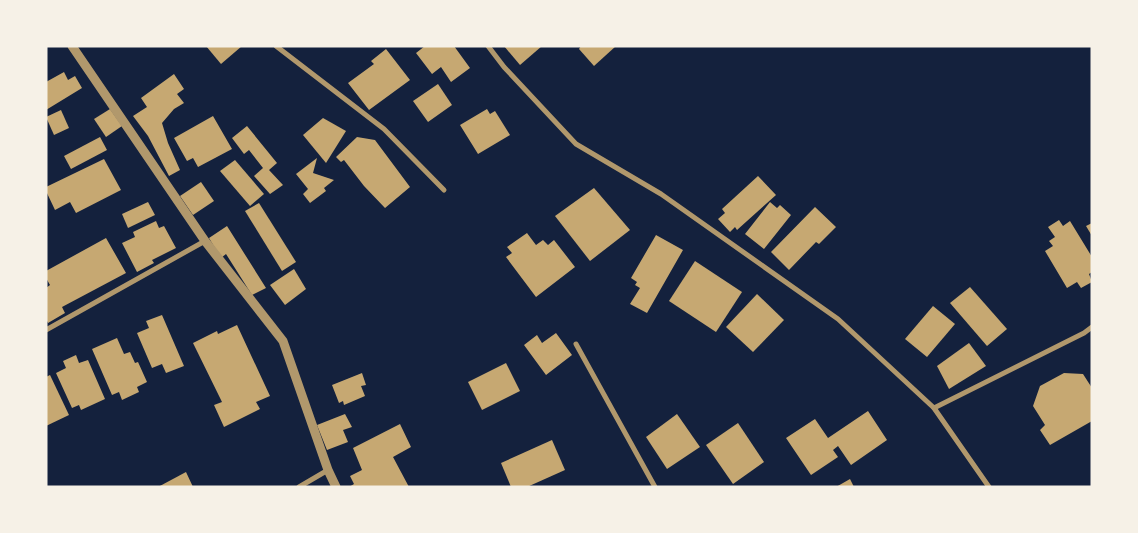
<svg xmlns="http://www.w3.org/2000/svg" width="1138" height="533" font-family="'Alegreya Sans',sans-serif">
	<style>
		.building { fill: #c6a872 }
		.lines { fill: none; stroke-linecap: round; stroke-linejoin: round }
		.minor { stroke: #b1986c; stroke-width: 5 }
		.tertiary { stroke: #b1986c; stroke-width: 9 }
	</style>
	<rect width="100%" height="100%" fill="#14213d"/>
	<g class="building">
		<polygon points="206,46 242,46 221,64"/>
		<polygon points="425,46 454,46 470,68 451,82 441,67 432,74 416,53"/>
		<polygon points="504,46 542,46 520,65"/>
		<polygon points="581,46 616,46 594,66 579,49"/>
		<polygon points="386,49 410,80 369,110 348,83 374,64 371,61"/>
		<polygon points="64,72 68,80 75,76 82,88 46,110 46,82"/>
		<polygon points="174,74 184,89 177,94 184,103 174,109 162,123 168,143 180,170 169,176 148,136 133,116 147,107 141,98"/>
		<polygon points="438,84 452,105 428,122 413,101"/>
		<polygon points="110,109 122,126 106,137 94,119"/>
		<polygon points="487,109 490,114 495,111 510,135 478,154 460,125"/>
		<polygon points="61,110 69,128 54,135 46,117"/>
		<polygon points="213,116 232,149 198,167 193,158 187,161 174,138"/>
		<polygon points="323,118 346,131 326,163 303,135"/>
		<polygon points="247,126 277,163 269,170 283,185 270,194 254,176 263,168 249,150 244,154 232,138"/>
		<polygon points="100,137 107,150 71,169 64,156"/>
		<polygon points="357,137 375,140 410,187 385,208 364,186 344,160 341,162 336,157"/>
		<polygon points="317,158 313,173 334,180 324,188 326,191 310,203 303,194 308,189 296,174"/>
		<polygon points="104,159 121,190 76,213 70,202 55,210 46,191 46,187"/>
		<polygon points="235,160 264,194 250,206 220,171"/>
		<polygon points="758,176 776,195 737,230 735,227 730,232 718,219 725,213 722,209"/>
		<polygon points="201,182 214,201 193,215 180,196"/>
		<polygon points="594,188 630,230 590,261 555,216"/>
		<polygon points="148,202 155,215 128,228 122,214"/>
		<polygon points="770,202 777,208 780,205 791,215 764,249 745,234"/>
		<polygon points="259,203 296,262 282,271 245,211"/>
		<polygon points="815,207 836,227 819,244 816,242 789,270 771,252"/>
		<polygon points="1059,220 1063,226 1070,221 1092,257 1092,272 1089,274 1092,282 1081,288 1077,282 1067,288 1045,251 1053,246 1049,241 1055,237 1048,227"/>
		<polygon points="156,221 159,228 164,226 176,248 152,260 154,263 137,272 122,243 135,237 133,232"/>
		<polygon points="1092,223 1092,236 1086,226"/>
		<polygon points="227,226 266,288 252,295 226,254 221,258 209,238"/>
		<polygon points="527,233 536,245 543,240 548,245 554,240 575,267 536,297 506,257 512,253 507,247"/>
		<polygon points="656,235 683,250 647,313 630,304 640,288 635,285 637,282 631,278"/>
		<polygon points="106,238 126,273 62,307 65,313 48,323 46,319 46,288 50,285 46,278 46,271"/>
		<polygon points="695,261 742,292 716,332 669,301"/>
		<polygon points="294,269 306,289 285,305 270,285"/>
		<polygon points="970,287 1007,329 987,346 950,303"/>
		<polygon points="757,294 784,320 753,352 726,327"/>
		<polygon points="933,306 955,324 927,357 905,339"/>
		<polygon points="162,315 184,366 166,373 162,364 152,368 137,333 149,328 146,321"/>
		<polygon points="237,325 270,396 256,402 260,409 224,427 214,405 222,402 193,343 217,331 218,334"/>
		<polygon points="556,333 572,355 546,375 524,345 537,335 542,343"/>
		<polygon points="117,338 124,354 130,352 135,363 138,362 147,382 137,387 139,392 122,400 119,392 112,395 92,349"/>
		<polygon points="969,343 986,366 949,389 937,366"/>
		<polygon points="76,355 79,363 88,360 105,399 81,410 79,405 72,408 56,373 66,368 63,361"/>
		<polygon points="506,363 520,391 482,410 468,382"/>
		<polygon points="362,373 366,385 361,386 365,396 344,405 343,401 339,403 332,385"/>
		<polygon points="1064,373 1083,374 1092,388 1092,421 1050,445 1040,430 1045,425 1033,406 1040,386"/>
		<polygon points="50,375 69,415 46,426 46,377"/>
		<polygon points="868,411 887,440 851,465 838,446 833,450 838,457 811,475 786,438 815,419 828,438"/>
		<polygon points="345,414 352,427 343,430 348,442 327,450 317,425"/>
		<polygon points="677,414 700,447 667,469 646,437"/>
		<polygon points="738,423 764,462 733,484 706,445"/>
		<polygon points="400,424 411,447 393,457 409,487 349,487 354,484 350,476 362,470 353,448"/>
		<polygon points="552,440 565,470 527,487 511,487 501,463"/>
		<polygon points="186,472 193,487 158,487"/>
		<polygon points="850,479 854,487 836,487"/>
	</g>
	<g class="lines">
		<g class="minor">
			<polyline points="276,46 384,129 444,190"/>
			<polyline points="488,46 504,67 576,144 661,194 838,319 934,408 1084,333 1092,327"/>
			<polyline points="46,330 205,241"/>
			<polyline points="576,344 655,487"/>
			<polyline points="934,408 989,487"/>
			<polyline points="299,487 328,470"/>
		</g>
		<polyline class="tertiary" points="72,46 205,241 283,341 328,470 336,487"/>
	</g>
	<rect width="1138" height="533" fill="none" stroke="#f6f1e7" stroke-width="95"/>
</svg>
